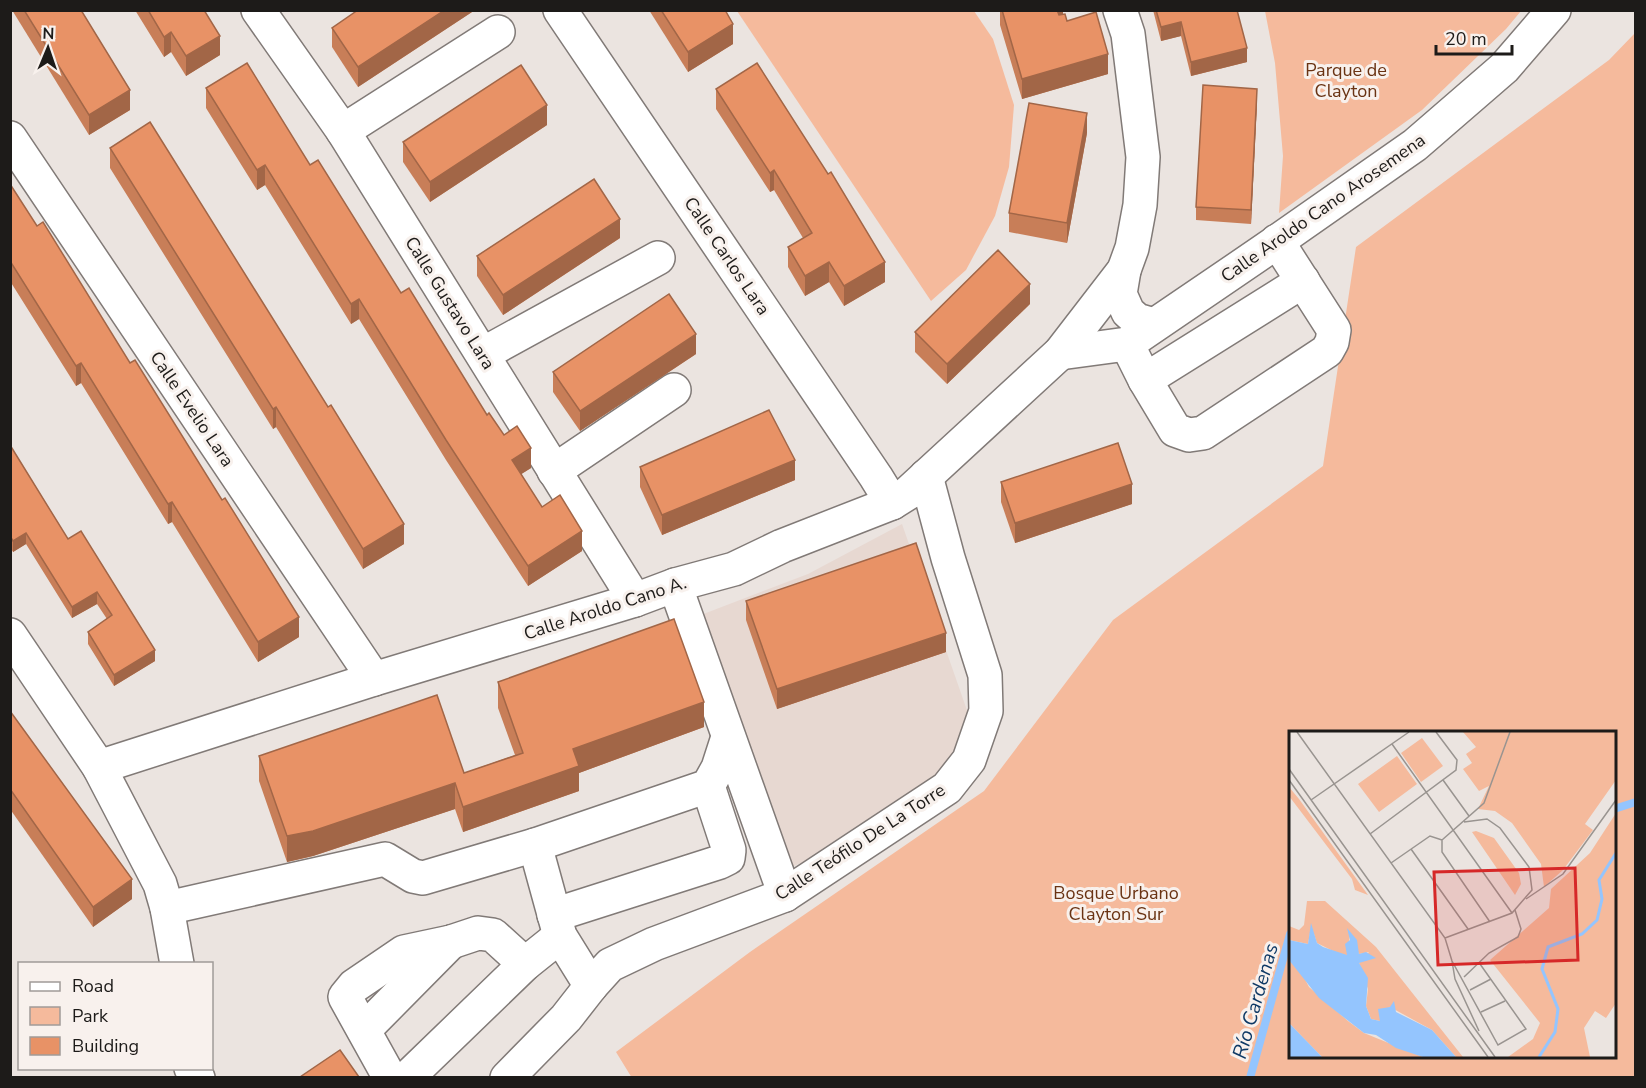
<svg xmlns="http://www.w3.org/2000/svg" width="1646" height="1088" font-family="'Nunito Sans',sans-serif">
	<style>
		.built { fill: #e7d8d1 }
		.green { fill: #f5ba9c; fill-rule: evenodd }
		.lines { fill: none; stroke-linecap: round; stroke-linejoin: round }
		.stream { stroke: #94c5fe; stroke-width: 8 }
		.minor-casing { stroke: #817a77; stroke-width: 36 }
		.minor { stroke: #fff; stroke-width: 33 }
		.wall { fill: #c87e58 }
		.shaded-wall { fill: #a26647 }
		.building { fill: #e89266; stroke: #a26647; stroke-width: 1.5 }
		.labels { text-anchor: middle; stroke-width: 6; stroke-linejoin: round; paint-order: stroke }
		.park-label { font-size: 18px; fill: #6a3313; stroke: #f8f1ed }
		.street-label { font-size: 18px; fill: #1d1b19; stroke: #f8f1ed }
		.water-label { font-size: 20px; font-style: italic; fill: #0e3965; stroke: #f8f1ed }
		.inset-river { fill: none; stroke: #94c5fe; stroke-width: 3 }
		.inset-road { fill: none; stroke: #999490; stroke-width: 1.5 }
		.view { fill: #d62828; fill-opacity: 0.15; stroke: #d62828; stroke-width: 3 }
		.inset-edge { fill: none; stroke: #1d1b19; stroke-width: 3 }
	</style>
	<rect width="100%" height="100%" fill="#ebe4e0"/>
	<polygon class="built" points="902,524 970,719 959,752 941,778 838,846 783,871 693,618 808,574"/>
	<g class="green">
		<polygon points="737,11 974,11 993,39 1014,105 1009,167 995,216 966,270 931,301"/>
		<polygon points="1265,11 1265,10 1521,11 1506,29 1422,110 1279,213 1283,156 1275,63"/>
		<path d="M1635,33V1077L632,1078L616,1052L750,952L984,791L1113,620L1323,466L1356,247L1609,60ZM1290,732H1614V1056H1290Z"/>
	</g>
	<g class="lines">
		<g class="stream">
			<polyline points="1614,809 1636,802"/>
			<polyline points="1250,1078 1290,934"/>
		</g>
		<g class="minor-casing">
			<g id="minor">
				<polyline points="258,10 343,131 635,600"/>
				<polyline points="560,10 876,477 892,503"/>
				<polyline points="343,131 498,32"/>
				<polyline points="10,138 374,679"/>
				<polyline points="1124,270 1120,294 1128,312 1137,320 1154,325"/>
				<polyline points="1127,344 1145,380 1175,430 1189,435 1203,433 1327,351 1332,342 1334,330 1277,241"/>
				<polyline points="1060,353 1127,344 1265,250 1415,145 1504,68 1554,10"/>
				<polyline points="483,354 658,258"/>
				<polyline points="1145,380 1303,281"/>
				<polyline points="554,471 674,390"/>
				<polyline points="675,585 785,895"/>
				<polyline points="10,635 99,767 160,884 167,908 177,964"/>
				<polyline points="99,767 374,679 635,600 675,585 734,569 782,546 892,503 908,493 1060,353 1124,270 1132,248 1140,205 1143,157 1128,34 1120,10"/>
				<polyline points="535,845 560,936 591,986"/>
				<polyline points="167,908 385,859 413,876 423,878 535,845 708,786 718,768 728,737"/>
				<polyline points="554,915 720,862 728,858 729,850 708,786"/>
				<polyline points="364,1030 451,942"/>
				<polyline points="191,1068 198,1078"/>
				<polyline points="390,1078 345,997 354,986 404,952 451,942 478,933 493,935 525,964"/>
				<polyline points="407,1078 525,964 560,936"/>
				<polyline points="507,1078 566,1018 591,986 610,965 654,944 785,895 947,788 969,760 986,711 985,675 948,558 926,476"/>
			</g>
		</g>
		<use href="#minor" class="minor"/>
	</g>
	<g class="wall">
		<polygon points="12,10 81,10 130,110 89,135"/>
		<polygon points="135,10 204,10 220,55 186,76 171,52 164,57"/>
		<polygon points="358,10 475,10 358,87 332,47 332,28"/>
		<polygon points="649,10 725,10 733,44 688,72"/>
		<polygon points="1000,10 1063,10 1063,14 1067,21 1108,74 1022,99 1000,25"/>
		<polygon points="1153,10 1237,10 1247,62 1191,76 1181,36 1161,41"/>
		<polygon points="206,88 310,165 487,415 531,468 521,474 542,507 582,551 528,586 446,460 359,319 351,324 265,185 257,190 206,108"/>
		<polygon points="716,89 885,282 844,306 829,282 805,296 788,267 788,247 803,238 774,190 770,192 716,109"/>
		<polygon points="1257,102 1251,224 1196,220 1196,207"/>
		<polygon points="547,125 430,202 403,162 403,142"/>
		<polygon points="1087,133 1067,243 1009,232 1009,213"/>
		<polygon points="110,148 404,544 363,569 276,427 273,429 110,168"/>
		<polygon points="10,184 37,226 299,637 258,662 172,522 168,524 81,383 76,386 10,281"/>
		<polygon points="620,238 503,315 477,276 477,256"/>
		<polygon points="1030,304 947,384 915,352 915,332"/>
		<polygon points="696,354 580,431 553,392 553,372"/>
		<polygon points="10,445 68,539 155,661 114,686 88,644 88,632 107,619 97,604 72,618 26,544 13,552 10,547"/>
		<polygon points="640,467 795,480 662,535 640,487"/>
		<polygon points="1001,482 1132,504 1015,543 1001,502"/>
		<polygon points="746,601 946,652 777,709 746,620"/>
		<polygon points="498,682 704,727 579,773 579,791 463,832 455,809 313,856 287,862 259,781 259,756 464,773 515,755 498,708"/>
		<polygon points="10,711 132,899 93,927 10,809"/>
	</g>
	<g class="shaded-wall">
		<polygon points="445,10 475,10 358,87 358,67"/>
		<polygon points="1057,10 1063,10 1063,26"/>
		<polygon points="1181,22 1181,36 1161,41 1161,27"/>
		<polygon points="733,24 733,44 688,72 688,52"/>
		<polygon points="171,32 171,52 164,57 164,37"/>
		<polygon points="220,36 220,55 186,76 186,56"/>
		<polygon points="1247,48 1247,62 1191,76 1191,62"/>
		<polygon points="1108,54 1108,74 1022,99 1022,79"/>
		<polygon points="1257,89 1257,102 1251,224 1251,210"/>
		<polygon points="130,90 130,110 89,135 89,115"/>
		<polygon points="547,105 547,125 430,202 430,182"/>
		<polygon points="1087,113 1087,133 1067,243 1067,223"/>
		<polygon points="265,165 265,185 257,190 257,170"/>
		<polygon points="774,170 774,190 770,192 770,173"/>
		<polygon points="620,219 620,238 503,315 503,295"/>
		<polygon points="829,262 829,282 805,296 805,276"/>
		<polygon points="885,262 885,282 844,306 844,286"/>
		<polygon points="1030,284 1030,304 947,384 947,364"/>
		<polygon points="359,299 359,319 351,324 351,304"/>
		<polygon points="696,334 696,354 580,431 580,411"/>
		<polygon points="81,363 81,383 76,386 76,366"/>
		<polygon points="276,407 276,427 273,429 273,409"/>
		<polygon points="531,448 531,468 512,480 512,460"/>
		<polygon points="795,460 795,480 662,535 662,515"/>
		<polygon points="1132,484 1132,504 1015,543 1015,523"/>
		<polygon points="172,502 172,522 168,524 168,504"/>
		<polygon points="404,524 404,544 363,569 363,549"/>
		<polygon points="582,531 582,551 528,586 528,566"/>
		<polygon points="26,533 26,544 13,552 13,541"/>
		<polygon points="97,592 97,604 72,618 72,607"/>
		<polygon points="299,617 299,637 258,662 258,642"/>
		<polygon points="946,633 946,652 777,709 777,689"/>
		<polygon points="155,650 155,661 114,686 114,675"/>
		<polygon points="704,702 704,727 579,773 579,791 463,832 463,807 573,749"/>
		<polygon points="455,783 455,809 313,856 287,862 287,836"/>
		<polygon points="132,879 132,899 93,927 93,907"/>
	</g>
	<g class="building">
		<polygon points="24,10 81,10 130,90 89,115"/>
		<polygon points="148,10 204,10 220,36 186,56 171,32 164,37"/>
		<polygon points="358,10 445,10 358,67 332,28"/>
		<polygon points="661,10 725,10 733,24 688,52"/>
		<polygon points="1002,10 1057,10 1059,15 1065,14 1067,21 1096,12 1108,54 1022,79"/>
		<polygon points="1156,10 1237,10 1247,48 1191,62 1181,22 1161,27"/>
		<polygon points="247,63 310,165 318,160 401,293 409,288 487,415 489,413 504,435 517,426 531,448 512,460 542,507 560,495 582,531 528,566 446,440 359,299 351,304 265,165 257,170 206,88"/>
		<polygon points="757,63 828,174 831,172 885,262 844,286 829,262 805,276 788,247 812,233 774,170 770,173 716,89"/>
		<polygon points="521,65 547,105 430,182 403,142"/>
		<polygon points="1203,85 1257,89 1251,210 1196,207"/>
		<polygon points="1029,103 1087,113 1067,223 1009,213"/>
		<polygon points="150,122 328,407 331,405 404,524 363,549 276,407 273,409 110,148"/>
		<polygon points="594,179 620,219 503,295 477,256"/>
		<polygon points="10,184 37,226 43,222 130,363 135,360 222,500 225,498 299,617 258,642 172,502 168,504 81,363 76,366 10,261"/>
		<polygon points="998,250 1030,284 947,364 915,332"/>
		<polygon points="669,294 696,334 580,411 553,372"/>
		<polygon points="769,410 795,460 662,515 640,467"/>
		<polygon points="1118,443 1132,484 1015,523 1001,482"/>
		<polygon points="10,445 68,539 81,531 155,650 114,675 88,632 112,615 97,592 72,607 26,533 13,541 10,536"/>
		<polygon points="916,543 946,633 777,689 746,601"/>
		<polygon points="674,619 704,702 573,749 579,766 463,807 455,783 313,831 287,836 259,756 437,695 464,773 523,753 498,682"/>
		<polygon points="10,711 132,879 93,907 10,789"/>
		<polygon points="340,1050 359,1077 300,1077"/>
	</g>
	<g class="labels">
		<g class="park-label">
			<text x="1346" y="76">Parque de<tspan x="1346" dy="21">Clayton</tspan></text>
			<text x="1116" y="899">Bosque Urbano<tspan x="1116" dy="21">Clayton Sur</tspan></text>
		</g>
		<g class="street-label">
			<text transform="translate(1323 208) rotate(-35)" y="6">Calle Aroldo Cano Arosemena</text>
			<text transform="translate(727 256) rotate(56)" y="6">Calle Carlos Lara</text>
			<text transform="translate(450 303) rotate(58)" y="6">Calle Gustavo Lara</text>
			<text transform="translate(192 409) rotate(56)" y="6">Calle Evelio Lara</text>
			<text transform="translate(605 608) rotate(-18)" y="6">Calle Aroldo Cano A.</text>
			<text transform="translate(860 842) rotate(-33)" y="6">Calle Teófilo De La Torre</text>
		</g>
		<g class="water-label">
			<text transform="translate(1255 1001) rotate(-74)" y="7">Río Cardenas</text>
		</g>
	</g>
	<g transform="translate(1289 731)">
		<rect width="327" height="327" fill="#ebe4e0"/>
		<path d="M174,1H327V49L296,93L304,99L274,139L255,156L252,133L223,92L206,80L189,78L200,55L190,60L174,38L183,32L177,23L187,16ZM133,7L154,35L132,51L112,22ZM108,25L128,53L90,81L69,53ZM0,56L10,68L79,164L66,159L63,148L0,65ZM327,82V272L317,287L306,280L295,297L301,326H219L244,308L251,292L201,229L260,177L262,158L301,122ZM187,100L205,107L230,142L232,153L226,164L183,101ZM18,170H36L87,216L174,326H167L143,299L101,276L92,282L91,290L82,288L77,275L79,258L70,232L80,221L70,223L61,204L58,224L54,225L28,212L25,203L21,202L19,213L0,209V195L10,199L15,194ZM0,229L11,239L20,256L59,290L75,302L134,326H33L0,292Z" fill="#f5ba9c"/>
		<path d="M22,192L28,212L34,216L58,224L56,213L61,209L58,197L68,209L70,223L77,221L87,227L70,232L79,247L77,275L82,288L91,290L89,278L101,276L105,270L107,281L143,299L167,326H134L107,317L87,304L75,302L30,267L0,229V209L19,213ZM0,292L33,326H0Z" fill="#94c5fe"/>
		<path class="inset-river" d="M250,326L266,301L269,278L253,238L259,216L293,203L308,189L313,168L310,149L327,122"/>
		<path class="inset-road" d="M8,1L156,207L163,230L209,314L237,298L191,233M103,13L223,182M0,38L206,326M0,49L199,326M154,49L180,85M22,69L120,1M81,103L167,39L168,29L147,1M153,109L195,72L221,1M153,109V121L201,191M122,118L179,198M102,132L141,105L153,109M237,168L274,143L327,69M156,207L223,182L243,159L240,136L211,97L198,88L175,91M163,230L166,248L190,300M175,246L200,222L229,206L232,198L226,179M181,259L202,248M192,281L216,270"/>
		<path class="view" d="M286,137L289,229L149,234L145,141Z"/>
		<rect width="327" height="327" class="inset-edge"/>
	</g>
	<rect width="1646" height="1088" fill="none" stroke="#1d1b19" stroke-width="24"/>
	<rect x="18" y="962" width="195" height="108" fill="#f8f1ed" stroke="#a09b98" stroke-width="1.5"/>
	<rect x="30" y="982" width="30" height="9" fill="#ffffff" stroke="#a09b98" stroke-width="1.5"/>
	<text x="72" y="992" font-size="18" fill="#1d1b19">Road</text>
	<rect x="30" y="1007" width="30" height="18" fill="#f5ba9c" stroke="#a09b98" stroke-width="1.5"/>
	<text x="72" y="1022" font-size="18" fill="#1d1b19">Park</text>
	<rect x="30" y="1037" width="30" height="18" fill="#e89266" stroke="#a09b98" stroke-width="1.5"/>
	<text x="72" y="1052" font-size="18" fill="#1d1b19">Building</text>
	<g transform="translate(48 48) rotate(2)" stroke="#f8f1ed" stroke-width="4.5" paint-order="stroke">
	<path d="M0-4.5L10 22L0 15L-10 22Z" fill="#1d1b19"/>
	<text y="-9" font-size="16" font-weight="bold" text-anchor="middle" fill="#1d1b19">N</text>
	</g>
	<path d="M1436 45v9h76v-9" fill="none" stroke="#1d1b19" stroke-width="3"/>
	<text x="1445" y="45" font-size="18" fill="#1d1b19" stroke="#f8f1ed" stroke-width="4.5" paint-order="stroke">20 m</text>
</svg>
